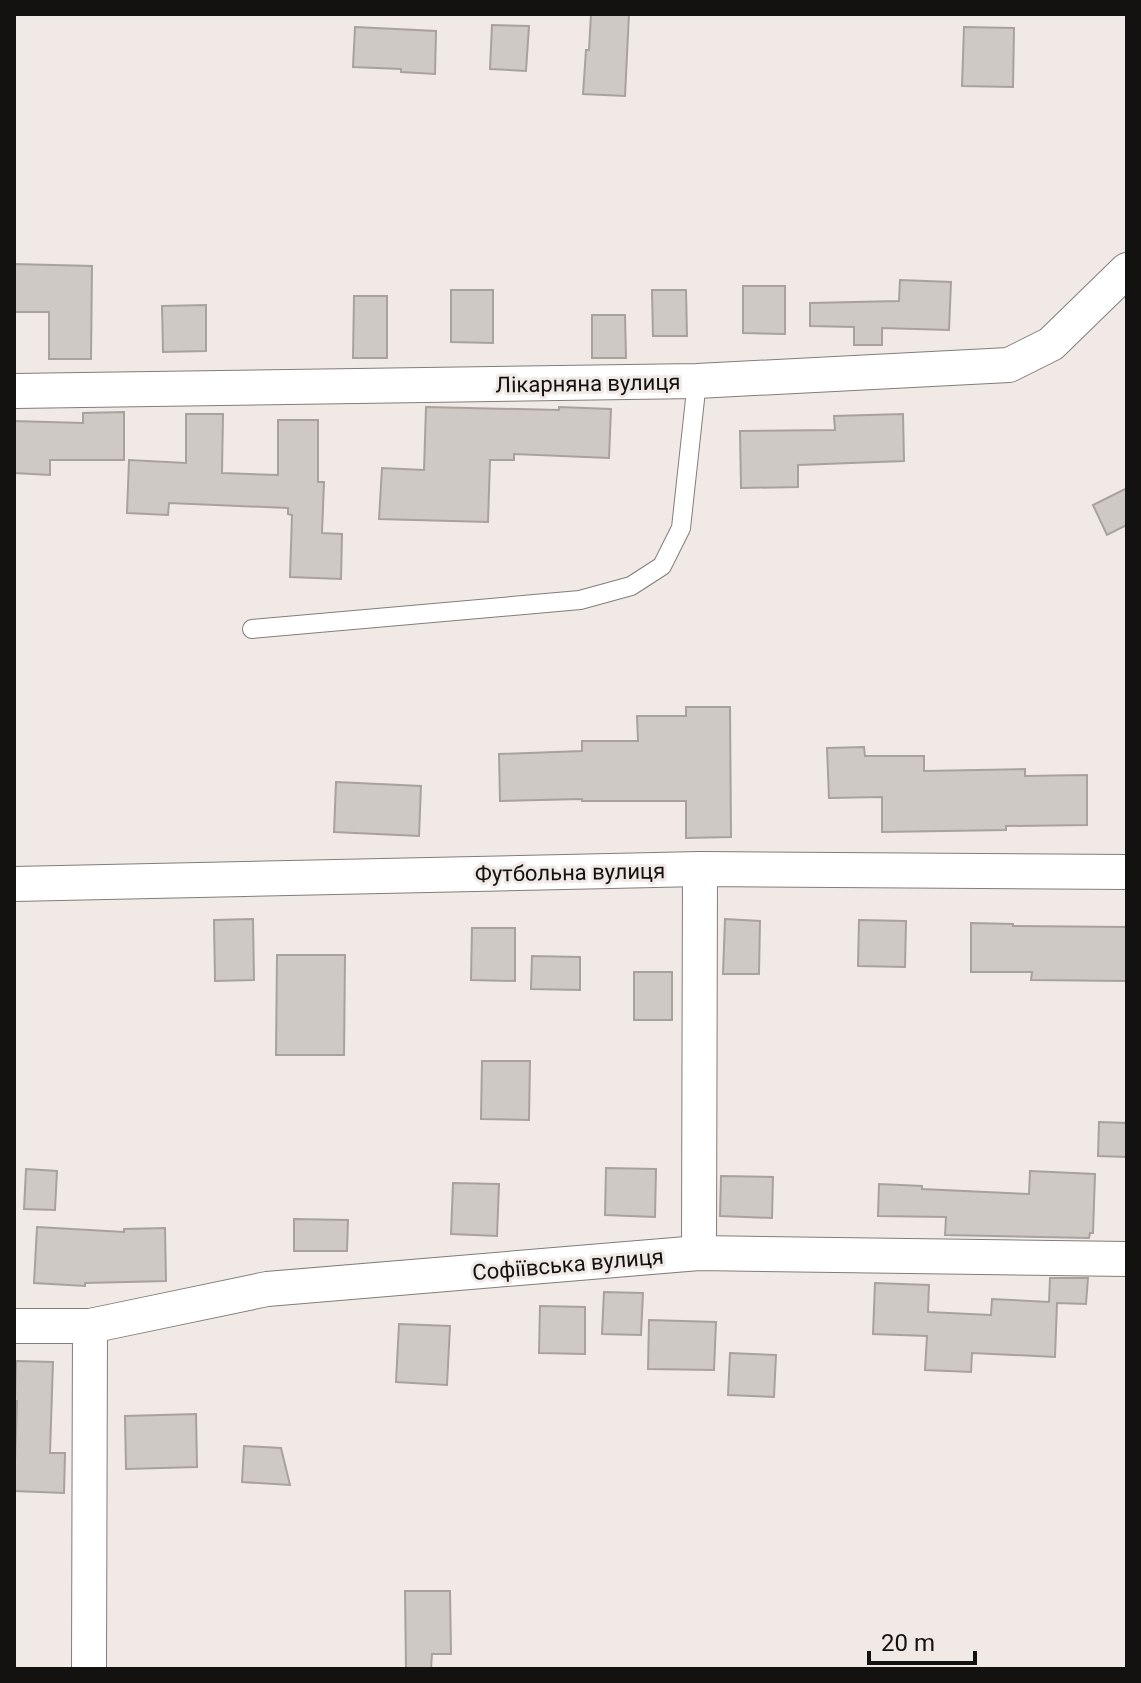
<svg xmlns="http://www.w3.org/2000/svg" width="1141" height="1683" font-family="Roboto,sans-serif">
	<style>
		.building { fill: #cfc9c6; stroke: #a8a29f; stroke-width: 2 }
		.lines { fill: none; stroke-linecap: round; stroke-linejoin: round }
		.service-casing { stroke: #837d7a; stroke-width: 20 }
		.minor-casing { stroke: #837d7a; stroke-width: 36 }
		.service { stroke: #fff; stroke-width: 18 }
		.minor { stroke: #fff; stroke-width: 34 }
		.labels { text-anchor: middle; stroke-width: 6; stroke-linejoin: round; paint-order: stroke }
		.street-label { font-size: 22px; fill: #141211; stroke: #f0e9e6 }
	</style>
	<rect width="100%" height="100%" fill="#f0e9e6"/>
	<g class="building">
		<polygon points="591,14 629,14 625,96 583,94 586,50 589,50"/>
		<polygon points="492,25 529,26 526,71 490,69"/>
		<polygon points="355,27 436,31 435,74 401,72 401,69 353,67"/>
		<polygon points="964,27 1014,28 1013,87 962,86"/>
		<polygon points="14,264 92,266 91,359 49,359 49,312 14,312"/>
		<polygon points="900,280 951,282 949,330 882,328 882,345 854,345 854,327 810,326 810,303 899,301"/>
		<polygon points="743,286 785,286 785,334 743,333"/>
		<polygon points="451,290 493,290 493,343 451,342"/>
		<polygon points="652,290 686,290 687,336 653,336"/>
		<polygon points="354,296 387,296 387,358 353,358"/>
		<polygon points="206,305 206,351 163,352 162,306"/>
		<polygon points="592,315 625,315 626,358 592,358"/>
		<polygon points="426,407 559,410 559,407 611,409 609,458 514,454 514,460 490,460 488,522 379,519 382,468 424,470"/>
		<polygon points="124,412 124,460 50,460 50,475 14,473 14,421 83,423 83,413"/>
		<polygon points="186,414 223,414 222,473 278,475 278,420 318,420 318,482 324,482 322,533 342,534 341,579 290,577 292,515 288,514 288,508 169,503 168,515 127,513 129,460 186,463"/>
		<polygon points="903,414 904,461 798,465 798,487 741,488 740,431 835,430 834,416"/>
		<polygon points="1127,488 1127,525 1107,535 1093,505"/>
		<polygon points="686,707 730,707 731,837 686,838 686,801 582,801 582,799 500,801 499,754 582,751 582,741 638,741 637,716 686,716"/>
		<polygon points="864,747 865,756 924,756 924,771 1025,769 1025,776 1087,775 1087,825 1006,826 1006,830 882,832 882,797 829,798 827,748"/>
		<polygon points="336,782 421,786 419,836 334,832"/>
		<polygon points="253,919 254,980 215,981 214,920"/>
		<polygon points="725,919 760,921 759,974 723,974"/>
		<polygon points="859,920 906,921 905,967 858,966"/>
		<polygon points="971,923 1013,924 1013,926 1127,927 1127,981 1031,980 1032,972 971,972"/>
		<polygon points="472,928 515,928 515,981 471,980"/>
		<polygon points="277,955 345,955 344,1055 276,1055"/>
		<polygon points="532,956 580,957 580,990 531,989"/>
		<rect x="634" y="972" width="38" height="48"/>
		<polygon points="482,1061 530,1061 529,1120 481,1119"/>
		<polygon points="1099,1122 1127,1123 1127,1157 1098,1156"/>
		<polygon points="606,1168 656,1169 655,1217 605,1215"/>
		<polygon points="26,1169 57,1171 55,1210 24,1209"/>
		<polygon points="1030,1171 1095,1174 1093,1233 1090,1233 1089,1238 945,1235 946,1217 878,1216 879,1184 922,1186 922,1189 1029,1194"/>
		<polygon points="721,1176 773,1177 772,1218 720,1216"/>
		<polygon points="453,1183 499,1184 497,1236 451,1234"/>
		<polygon points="294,1219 348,1220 347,1251 294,1251"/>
		<polygon points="37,1227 124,1232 124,1229 165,1228 166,1281 85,1283 85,1286 34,1283"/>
		<polygon points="1050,1278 1088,1278 1086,1304 1057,1303 1055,1357 972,1353 971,1372 925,1370 927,1336 873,1334 875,1283 929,1285 928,1312 991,1315 992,1299 1049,1302"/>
		<polygon points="604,1292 643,1293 641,1335 602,1334"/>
		<polygon points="540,1306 585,1307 585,1354 539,1353"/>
		<polygon points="649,1320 716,1322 714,1370 648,1369"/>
		<polygon points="399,1324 450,1326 447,1385 396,1382"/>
		<polygon points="730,1353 776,1355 774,1397 728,1395"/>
		<polygon points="16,1361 53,1362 50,1453 65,1453 64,1493 14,1491 17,1401 15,1401"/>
		<polygon points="196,1414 197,1467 126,1469 125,1416"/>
		<polygon points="244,1446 281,1448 290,1485 242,1482"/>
		<polygon points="405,1591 450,1591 451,1654 432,1654 431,1669 406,1669"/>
	</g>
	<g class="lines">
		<g class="service-casing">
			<polyline id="service" points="252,629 580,600 631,586 662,566 681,528 697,381"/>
		</g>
		<g class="minor-casing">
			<g id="minor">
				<polyline points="14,391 697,381 1009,365 1051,344 1127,270"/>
				<polyline points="14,884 700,869 1127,872"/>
				<polyline points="699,1253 700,869"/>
				<polyline points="14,1326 90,1326 267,1289 699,1253 1127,1259"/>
				<polyline points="89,1669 90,1326"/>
			</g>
		</g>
		<use href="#service" class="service"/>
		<use href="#minor" class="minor"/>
	</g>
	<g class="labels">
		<g class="street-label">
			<text transform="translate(588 383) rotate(-1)" y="8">Лікарняна вулиця</text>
			<text transform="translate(570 872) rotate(-1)" y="8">Футбольна вулиця</text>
			<text transform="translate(568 1264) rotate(-5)" y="8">Софіївська вулиця</text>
		</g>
	</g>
	<rect width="1141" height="1683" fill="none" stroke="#141211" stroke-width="32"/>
	<path d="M869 1651v12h106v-12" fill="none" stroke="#141211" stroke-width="4"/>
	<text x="881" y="1651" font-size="24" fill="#141211" stroke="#f0e9e6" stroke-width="6" paint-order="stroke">20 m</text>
</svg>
